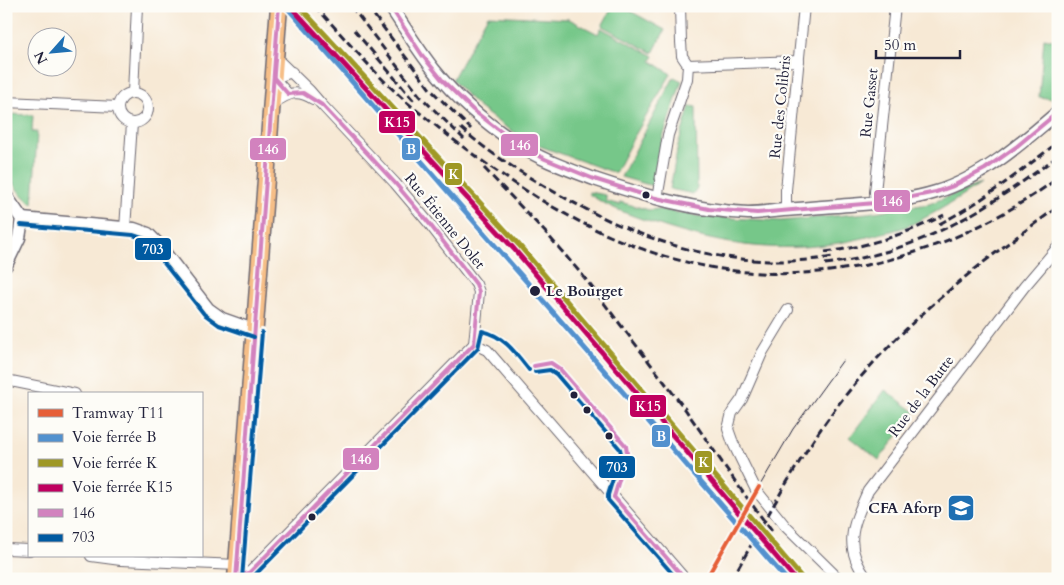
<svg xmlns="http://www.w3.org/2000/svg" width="1064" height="585" font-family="Cardo,serif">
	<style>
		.green { fill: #76c789; stroke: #4c7462 }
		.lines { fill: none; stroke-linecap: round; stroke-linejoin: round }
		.minor-casing { stroke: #6d6871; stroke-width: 12 }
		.tertiary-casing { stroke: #6d6871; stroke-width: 15 }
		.primary-casing { stroke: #6d6871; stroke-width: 19 }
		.minor { stroke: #fff; stroke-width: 10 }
		.tertiary { stroke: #fff; stroke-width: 12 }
		.primary { stroke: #f6be87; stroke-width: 16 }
		.tram { stroke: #22223b; stroke-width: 1 }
		.rail { stroke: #22223b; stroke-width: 3; stroke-dasharray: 8 4; stroke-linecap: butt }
		.bus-1-casing { stroke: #fdfcf7; stroke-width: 8 }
		.bus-2-casing { stroke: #fdfcf7; stroke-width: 8 }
		.bus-1 { stroke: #d282be; stroke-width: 4 }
		.bus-2 { stroke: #005aa1; stroke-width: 4 }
		.rail-1-casing { stroke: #fdfcf7; stroke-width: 9 }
		.rail-2-casing { stroke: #fdfcf7; stroke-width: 9 }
		.rail-3-casing { stroke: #fdfcf7; stroke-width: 9 }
		.rail-1 { stroke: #5291ce; stroke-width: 5 }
		.rail-2 { stroke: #9f9825; stroke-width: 5 }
		.rail-3 { stroke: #bf005f; stroke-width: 5 }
		.tram-1-casing { stroke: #fdfcf7; stroke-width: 8 }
		.tram-1 { stroke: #e65e37; stroke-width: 4 }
		.bus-dot { fill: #22223b; stroke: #fdfcf7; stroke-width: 2 }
		.labels { text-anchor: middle; stroke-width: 4.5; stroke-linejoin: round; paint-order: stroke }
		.street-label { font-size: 15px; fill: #22223b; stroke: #fdfcf7 }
		.stop-label { font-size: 15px; font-weight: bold; fill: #22223b; stroke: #fdfcf7; text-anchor: start }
		.poi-label { font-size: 15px; font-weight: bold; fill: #22223b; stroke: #fdfcf7; text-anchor: end }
		.line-badge { stroke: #fdfcf7; stroke-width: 2 }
		.badge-label { font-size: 14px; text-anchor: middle; font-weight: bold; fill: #fff }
	</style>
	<rect width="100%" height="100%" fill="#fdfcf7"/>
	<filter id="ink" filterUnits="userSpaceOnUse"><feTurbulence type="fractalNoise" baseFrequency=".02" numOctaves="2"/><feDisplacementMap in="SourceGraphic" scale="10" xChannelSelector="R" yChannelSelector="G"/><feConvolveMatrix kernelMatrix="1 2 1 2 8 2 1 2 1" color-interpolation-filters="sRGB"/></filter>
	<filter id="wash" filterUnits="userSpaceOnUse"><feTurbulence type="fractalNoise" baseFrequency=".0096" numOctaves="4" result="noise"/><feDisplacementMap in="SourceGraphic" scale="20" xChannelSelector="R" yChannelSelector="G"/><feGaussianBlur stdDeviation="1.12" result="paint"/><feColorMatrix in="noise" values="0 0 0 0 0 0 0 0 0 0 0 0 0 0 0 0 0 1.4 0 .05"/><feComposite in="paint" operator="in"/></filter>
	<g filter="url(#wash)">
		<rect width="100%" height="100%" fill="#f7e9d5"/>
		<g class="green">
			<polygon points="613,6 621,6 665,30 653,53 602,26"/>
			<polygon points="488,15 569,19 598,34 601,28 654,56 651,61 671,74 631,142 615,173 534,144 501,124 477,106 452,80"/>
			<polygon points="1044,38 1058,41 1058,94 1054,99 1039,97"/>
			<polygon points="674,77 682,81 663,137 653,186 621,177"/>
			<polygon points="690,106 696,107 697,188 693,194 670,189 678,145"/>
			<path d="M6,114L33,115L32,132H37L33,204C0,183 6,149 6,114Z"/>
			<path d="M980,184C957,200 934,214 908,226C898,230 886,232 875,235C801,255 738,250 665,227C639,218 612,210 589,194V192L606,195V201L620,205V202L649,210L658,209L697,216L781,221L867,213L929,204Z"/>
			<polygon points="885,390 915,412 879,460 850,437"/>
		</g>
	</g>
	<g filter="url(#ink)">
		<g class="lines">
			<g class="minor-casing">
				<g id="minor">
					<polyline points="275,57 309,90 322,105 395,183 428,222 476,284 479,292 474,344"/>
					<polyline points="688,65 799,61"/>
					<polyline points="133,93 137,6"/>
					<circle cx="133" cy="108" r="15"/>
					<polyline points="288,94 274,78 292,72"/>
					<polyline points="6,102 118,107"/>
					<path d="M272,104C288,94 296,88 313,99"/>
					<polyline points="657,199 668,135 687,79 688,65 682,56 681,42 680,6"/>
					<polyline points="876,203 875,192 895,6"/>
					<polyline points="786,210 786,190 804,6"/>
					<polyline points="125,229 132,123"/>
					<polyline points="788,310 762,353 742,399 732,413 728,429 733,443 756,490 786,527 839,579"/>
					<polyline points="474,344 487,350 685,579"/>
					<polyline points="6,380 75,394"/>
					<polyline points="6,549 29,550"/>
					<polyline points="91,556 121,560 238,565"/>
					<polyline points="237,577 249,573 474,344"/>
					<path d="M867,579C842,545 853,525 868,491L1024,287L1058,247"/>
				</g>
			</g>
			<g class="tertiary-casing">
				<g id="tertiary">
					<path d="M390,6C405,28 418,50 434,70C457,99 487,124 517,144C541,160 568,169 594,179C644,196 696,211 748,213C760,213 772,211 783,210C801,209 819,207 837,206C870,203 904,202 936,192C982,178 1022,143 1058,112"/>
					<polyline points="6,196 22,219 19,238 6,265"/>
					<polyline points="22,219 134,229 148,234 157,243 208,309 222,319 256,331"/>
				</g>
			</g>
			<g class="primary-casing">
				<polyline id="primary" points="236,579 279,6"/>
			</g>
			<use href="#minor" class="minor"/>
			<use href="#tertiary" class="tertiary"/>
			<use href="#primary" class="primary"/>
			<polyline class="tram" points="759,487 793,429 843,360"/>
			<g class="rail">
				<path d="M315,6C346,39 375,75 410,105C423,116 437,126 450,137C519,190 597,240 682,261C815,295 949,258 1058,178"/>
				<polyline points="351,6 420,96 464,139"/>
				<polyline points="367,6 430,89 471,129"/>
				<polyline points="354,30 414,101"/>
				<path d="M461,128C490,154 524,175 558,194C646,244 732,272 834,257"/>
				<polyline points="484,168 547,234 584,277 685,409 742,491 774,534"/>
				<path d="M939,224C982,202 1020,172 1058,142"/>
				<path d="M825,252C866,247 907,234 944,215"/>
				<path d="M825,264C919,253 984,211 1058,156"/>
				<path d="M732,579C766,519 799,456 841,401C901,324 979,263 1058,207"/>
			</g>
			<g class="bus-1-casing">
				<g id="bus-1">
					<polyline points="390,6 422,55 443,81 473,110 517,144 545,159 594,179 651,197 709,209 757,213 887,202 936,192 953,186 985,169 1016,147 1058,112"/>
					<polyline points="534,366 551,363 560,369 626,446 627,453 614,497"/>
					<polyline points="614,497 685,579"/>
					<polyline points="237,577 249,573 474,344 479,292 476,284 428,222 395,183 322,105 303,93 288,94 274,78"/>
					<polyline points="236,579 279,6"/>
				</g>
			</g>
			<g class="bus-2-casing">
				<g id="bus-2">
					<polyline points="21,225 133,235 145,239 204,314 219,325 254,337"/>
					<polyline points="535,372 550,370 556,374 620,449 621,453 608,495 608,500 677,579"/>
					<polyline points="242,579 262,332"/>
					<path d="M251,579L478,348L482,331C504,336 515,352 529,370"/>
				</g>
			</g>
			<use href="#bus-1" class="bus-1"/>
			<use href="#bus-2" class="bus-2"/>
			<g class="rail-1-casing">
				<polyline id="rail-1" points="286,6 786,579"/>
			</g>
			<g class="rail-2-casing">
				<polyline id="rail-2" points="299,6 519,245 803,579"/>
			</g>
			<g class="rail-3-casing">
				<polyline id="rail-3" points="294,10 514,249 795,579"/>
			</g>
			<use href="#rail-1" class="rail-1"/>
			<use href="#rail-2" class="rail-2"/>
			<use href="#rail-3" class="rail-3"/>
			<g class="tram-1-casing">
				<polyline id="tram-1" points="706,579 759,487"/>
			</g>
			<use href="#tram-1" class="tram-1"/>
		</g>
	</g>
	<defs>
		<g id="university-square" transform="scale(1.4375)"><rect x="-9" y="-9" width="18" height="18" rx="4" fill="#1f6fb2" stroke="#fdfcf7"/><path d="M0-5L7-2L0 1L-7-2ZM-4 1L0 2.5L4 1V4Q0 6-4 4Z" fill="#fff"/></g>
	</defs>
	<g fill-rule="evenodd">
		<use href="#university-square" x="961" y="508"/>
	</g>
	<g class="bus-dot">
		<circle cx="646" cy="195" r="4.5"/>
		<circle cx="535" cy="291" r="6"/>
		<circle cx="574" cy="395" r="4.5"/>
		<circle cx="587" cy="410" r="4.5"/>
		<circle cx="609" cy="436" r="4.5"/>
		<circle cx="312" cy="517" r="4.5"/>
	</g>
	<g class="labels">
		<g class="street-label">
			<text transform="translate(869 103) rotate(-84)" y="5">Rue Gasset</text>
			<text transform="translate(780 107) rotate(-84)" y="5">Rue des Colibris</text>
			<text transform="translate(445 221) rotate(51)" y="5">Rue Étienne Dolet</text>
			<text transform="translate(921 396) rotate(-53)" y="5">Rue de la Butte</text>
		</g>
		<g class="stop-label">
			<text x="546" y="296">Le Bourget</text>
		</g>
		<g class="poi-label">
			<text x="942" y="513">CFA Aforp</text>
		</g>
	</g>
	<g class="line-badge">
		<rect x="378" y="110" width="38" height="24" rx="5" fill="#bf005f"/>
		<rect x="500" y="133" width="39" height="24" rx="5" fill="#d282be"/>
		<rect x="401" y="137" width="20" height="24" rx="5" fill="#5291ce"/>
		<rect x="249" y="137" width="38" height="24" rx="5" fill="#d282be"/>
		<rect x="444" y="162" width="19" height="24" rx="5" fill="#9f9825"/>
		<rect x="873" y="189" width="38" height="24" rx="5" fill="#d282be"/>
		<rect x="134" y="237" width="38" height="24" rx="5" fill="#005aa1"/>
		<rect x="629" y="394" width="38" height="24" rx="5" fill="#bf005f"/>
		<rect x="651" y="424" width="20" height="24" rx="5" fill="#5291ce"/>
		<rect x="342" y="447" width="38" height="24" rx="5" fill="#d282be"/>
		<rect x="694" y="450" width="19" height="24" rx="5" fill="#9f9825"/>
		<rect x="598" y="455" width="38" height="24" rx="5" fill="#005aa1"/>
	</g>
	<g class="badge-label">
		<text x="397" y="127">K15</text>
		<text x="520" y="150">146</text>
		<text x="411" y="154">B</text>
		<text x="268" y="154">146</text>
		<text x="454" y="179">K</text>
		<text x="892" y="206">146</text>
		<text x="153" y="254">703</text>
		<text x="648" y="411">K15</text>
		<text x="661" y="441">B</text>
		<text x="361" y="464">146</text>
		<text x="704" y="467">K</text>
		<text x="617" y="472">703</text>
	</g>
	<rect width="1064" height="585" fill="none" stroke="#fdfcf7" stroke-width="25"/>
	<rect x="28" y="392" width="175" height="165" fill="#fdfcf7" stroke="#a5a5ac"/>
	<rect x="38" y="409" width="25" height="8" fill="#e65e37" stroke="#a5a5ac"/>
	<text x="72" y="418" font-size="15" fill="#22223b">Tramway T11</text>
	<rect x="38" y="434" width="25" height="8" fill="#5291ce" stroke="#a5a5ac"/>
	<text x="72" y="442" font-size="15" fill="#22223b">Voie ferrée B</text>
	<rect x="38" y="459" width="25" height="8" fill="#9f9825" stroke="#a5a5ac"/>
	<text x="72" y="468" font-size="15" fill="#22223b">Voie ferrée K</text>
	<rect x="38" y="484" width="25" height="8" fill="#bf005f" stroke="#a5a5ac"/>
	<text x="72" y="492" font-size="15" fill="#22223b">Voie ferrée K15</text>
	<rect x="38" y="509" width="25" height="8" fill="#d282be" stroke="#a5a5ac"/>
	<text x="72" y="518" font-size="15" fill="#22223b">146</text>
	<rect x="38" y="534" width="25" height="8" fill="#005aa1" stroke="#a5a5ac"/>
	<text x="72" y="542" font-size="15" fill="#22223b">703</text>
	<g transform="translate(52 52) rotate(243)"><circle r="24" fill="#fdfcf7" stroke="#a5a5ac"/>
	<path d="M0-4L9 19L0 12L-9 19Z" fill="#1f6fb2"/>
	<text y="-8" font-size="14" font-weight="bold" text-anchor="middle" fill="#22223b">N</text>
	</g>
	<path d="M876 50v8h84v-8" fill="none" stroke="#22223b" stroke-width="2.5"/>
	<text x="884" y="50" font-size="15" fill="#22223b" stroke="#fdfcf7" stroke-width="4" paint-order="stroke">50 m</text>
</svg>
